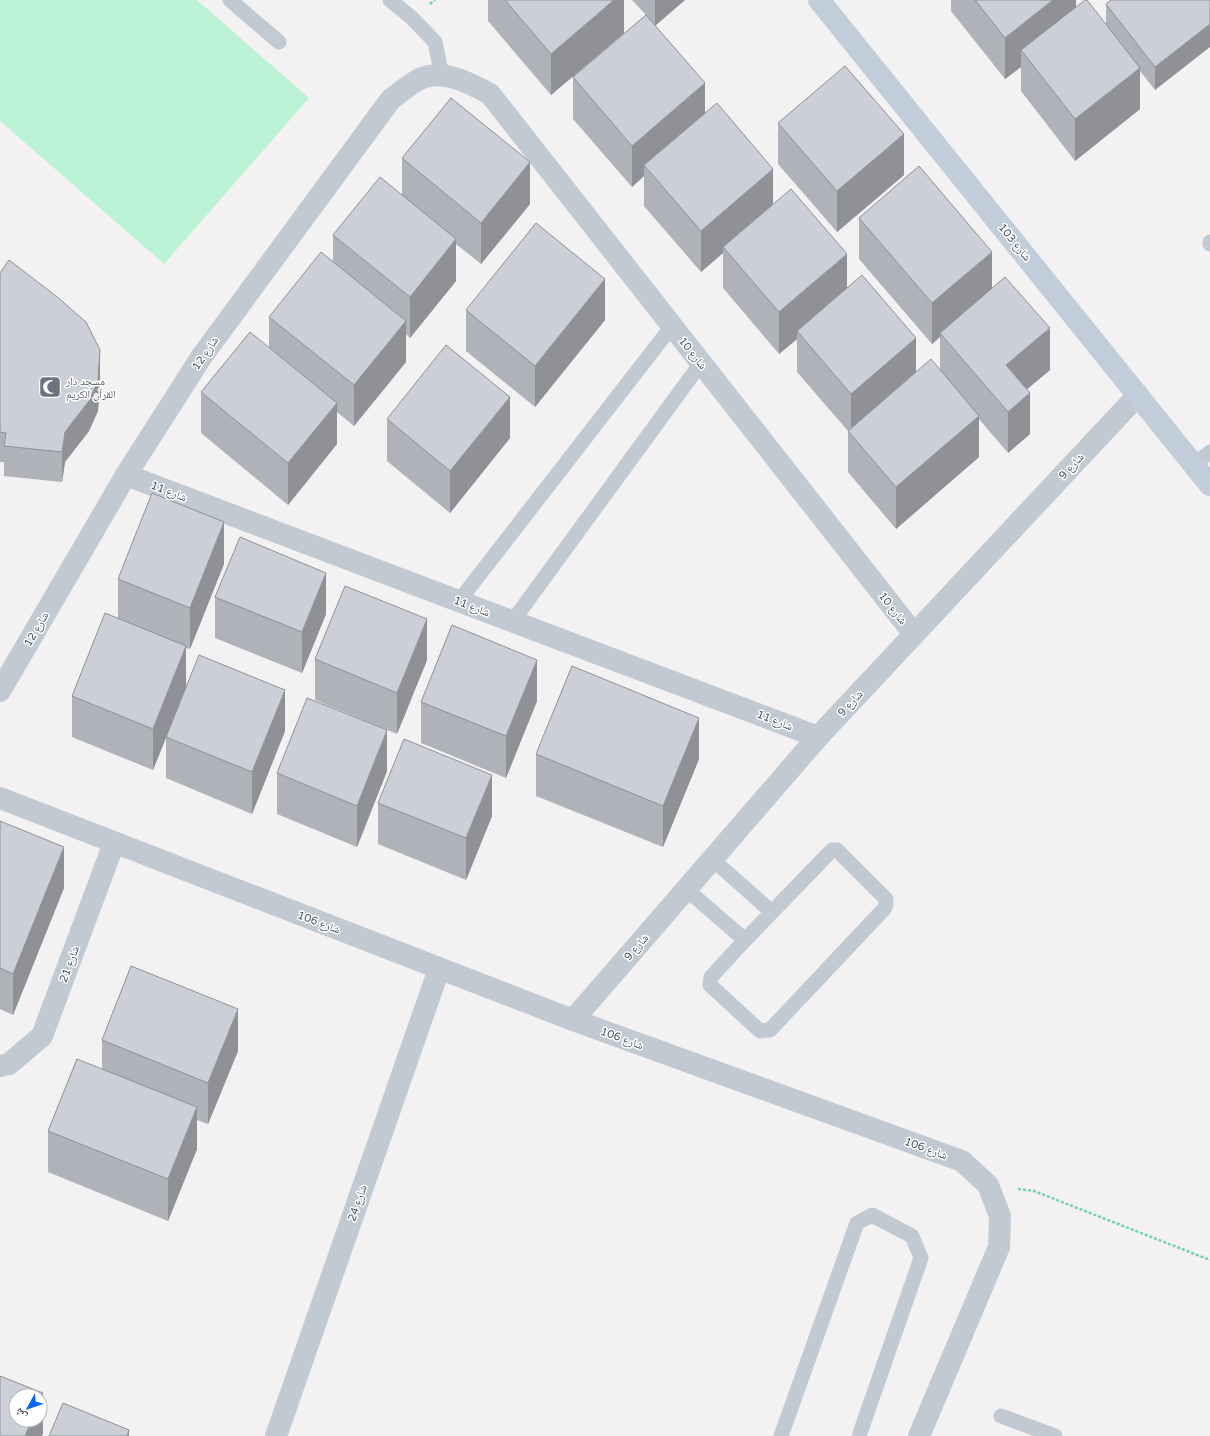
<svg xmlns="http://www.w3.org/2000/svg" width="1210" height="1436" font-family="'Varela Round','Noto Naskh Arabic',sans-serif">
	<style>
		.green { fill: #bdf3d5 }
		.lines { fill: none; stroke-linecap: round; stroke-linejoin: round }
		.path { stroke: #73d3a8; stroke-width: 2.5; stroke-dasharray: 3 2; stroke-linecap: butt }
		.lane { stroke: #c1cad3; stroke-width: 15 }
		.street { stroke: #c1cad3; stroke-width: 22 }
		.secondary { stroke: #c2cddb; stroke-width: 22 }
		.wall { fill: #afb2b9 }
		.shaded-wall { fill: #8f9196 }
		.building { fill: #cccfd7; stroke: #8f9196 }
		.labels { text-anchor: middle; stroke-width: 3; stroke-linejoin: round; paint-order: stroke }
		.street-label { font-size: 11px; fill: #475360; stroke: #fff }
		.worship-label { font-size: 11px; fill: #5b616d; stroke: #fff; text-anchor: start }
	</style>
	<rect width="100%" height="100%" fill="#f3f1f1"/>
	<polygon class="green" points="0,0 197,0 309,98 164,264 0,121"/>
	<g class="lines">
		<g class="path">
			<polyline points="430,4 435,0"/>
			<polyline points="1018,1189 1034,1191 1210,1260"/>
		</g>
		<g class="lane">
			<polyline points="230,0 279,42"/>
			<polyline points="390,0 412,18 435,42 442,76"/>
			<polyline points="1210,242 1210,244"/>
			<polyline points="1194,465 1210,452"/>
			<polyline points="459,601 672,326"/>
			<polyline points="512,622 701,363"/>
			<polygon points="832,850 837,850 886,899 886,905 884,909 770,1030 760,1031 710,985 711,977 745,940"/>
			<polyline points="712,859 772,912"/>
			<polyline points="686,889 745,940"/>
			<polyline points="1001,1416 1055,1436"/>
			<polyline points="781,1436 857,1223 872,1215 912,1236 921,1258 859,1436"/>
		</g>
		<g class="street">
			<polyline points="126,475 818,737"/>
			<path d="M0,691L126,475L202,356L391,99C401,92 412,82 422,78C445,69 471,84 490,94L914,634"/>
			<polyline points="0,798 573,1020 962,1161 988,1185 1000,1216 999,1247 919,1436"/>
			<polyline points="573,1020 818,737 1138,395"/>
			<polyline points="0,1066 9,1064 42,1036 114,843"/>
			<polyline points="276,1436 439,969"/>
		</g>
		<polyline class="secondary" points="819,0 1210,485"/>
	</g>
	<g class="wall">
		<polygon points="488,0 624,0 624,33 551,95 488,21"/>
		<polygon points="632,0 685,0 655,25 705,114 773,204 847,288 916,372 940,370 940,337 932,344 859,259 859,218 992,288 1050,370 1027,389 1030,434 1008,453 979,419 979,457 896,529 848,472 848,431 797,372 797,339 779,354 723,288 723,253 701,272 644,206 644,176 632,187 573,119 573,77 646,15"/>
		<polygon points="951,0 1076,0 1076,7 1106,24 1106,4 1210,0 1155,90 1140,71 1140,109 1075,161 1021,91 1021,67 1005,79 951,11"/>
		<polygon points="778,123 904,175 837,232 778,164"/>
		<polygon points="402,158 530,204 481,264 456,244 456,281 410,338 406,334 406,362 354,426 337,412 337,444 288,505 201,433 201,392 269,348 269,317 333,262 333,235 402,195"/>
		<polygon points="0,273 100,379 98,411 89,431 65,462 62,482 4,476 4,462 0,462"/>
		<polygon points="466,310 605,320 535,407 466,351"/>
		<polygon points="387,419 510,438 450,513 387,461"/>
		<polygon points="224,564 190,649 186,648 186,686 285,731 252,814 166,778 166,738 153,770 72,737 72,696 118,618 118,579"/>
		<polygon points="215,597 326,614 302,673 215,638"/>
		<polygon points="315,659 427,660 397,734 315,700"/>
		<polygon points="537,701 506,778 421,743 421,702"/>
		<polygon points="536,754 699,759 663,847 536,796"/>
		<polygon points="387,771 357,847 277,814 277,773"/>
		<polygon points="378,803 492,816 466,880 378,844"/>
		<polygon points="0,821 64,888 13,1015 0,1009"/>
		<polygon points="102,1040 238,1051 208,1124 197,1120 197,1149 168,1221 48,1172 48,1131 102,1069"/>
	</g>
	<g class="shaded-wall">
		<polygon points="614,0 624,0 624,33 551,95 551,54"/>
		<polygon points="655,0 685,0 655,26"/>
		<polygon points="1053,0 1076,0 1076,24 1021,50 1021,67 1005,79 1005,38"/>
		<polygon points="1210,24 1210,47 1155,90 1155,67"/>
		<polygon points="1140,68 1140,109 1075,161 1075,119"/>
		<polygon points="705,83 705,124 644,165 644,176 632,187 632,146"/>
		<polygon points="904,134 904,175 837,232 837,191"/>
		<polygon points="530,162 530,204 481,264 481,223"/>
		<polygon points="773,169 773,210 723,247 723,253 701,272 701,231"/>
		<polygon points="456,239 456,281 410,338 410,297"/>
		<polygon points="992,252 992,293 940,333 940,337 932,344 932,303"/>
		<polygon points="847,254 847,296 797,331 797,339 779,354 779,312"/>
		<polygon points="605,279 605,320 535,407 535,366"/>
		<polygon points="406,321 406,362 354,426 354,385"/>
		<polygon points="1050,328 1050,370 1006,407 1006,365"/>
		<polygon points="916,338 916,379 851,435 851,394"/>
		<polygon points="100,350 100,379 98,411 89,431 65,462 62,482 62,452 65,432"/>
		<polygon points="1030,393 1030,434 1008,453 1008,412"/>
		<polygon points="510,397 510,438 450,513 450,471"/>
		<polygon points="337,403 337,444 288,505 288,463"/>
		<polygon points="979,416 979,457 896,529 896,487"/>
		<polygon points="224,522 224,564 190,649 190,608"/>
		<polygon points="326,573 326,614 302,673 302,632"/>
		<polygon points="427,619 427,660 397,734 397,693"/>
		<polygon points="186,646 186,687 153,770 153,729"/>
		<polygon points="537,660 537,701 506,778 506,736"/>
		<polygon points="285,690 285,731 252,814 252,772"/>
		<polygon points="699,718 699,759 663,847 663,806"/>
		<polygon points="387,730 387,771 357,847 357,806"/>
		<polygon points="492,775 492,816 466,880 466,838"/>
		<polygon points="64,847 64,888 13,1015 13,974"/>
		<polygon points="238,1009 238,1051 208,1124 208,1083"/>
		<polygon points="197,1107 197,1149 168,1221 168,1179"/>
		<polygon points="43,1393 43,1434 42,1436 25,1436 32,1420 40,1420 40,1400"/>
		<polygon points="129,1430 129,1436 127,1436"/>
	</g>
	<g class="building">
		<polygon points="505,0 614,0 551,54"/>
		<polygon points="975,0 1053,0 1005,38"/>
		<polygon points="1085,0 1087,0 1140,68 1075,119 1021,50"/>
		<polygon points="1111,0 1210,0 1210,24 1155,67 1106,4"/>
		<polygon points="646,15 705,83 632,146 573,77"/>
		<polygon points="845,66 904,134 837,191 778,123"/>
		<polygon points="451,98 530,162 481,223 402,158"/>
		<polygon points="717,103 773,169 701,231 644,165"/>
		<polygon points="919,166 992,252 932,303 859,218"/>
		<polygon points="380,177 456,239 410,297 333,235"/>
		<polygon points="791,189 847,254 779,312 723,247"/>
		<polygon points="536,223 605,279 535,366 466,310"/>
		<polygon points="321,252 406,321 354,385 269,317"/>
		<polygon points="9,260 56,296 86,322 100,350 98,381 89,401 65,432 62,452 4,446 6,433 0,432 0,273"/>
		<polygon points="862,275 916,338 851,394 797,331"/>
		<polygon points="1005,277 1050,328 1006,365 1030,393 1008,412 940,333"/>
		<polygon points="250,332 337,403 288,463 201,392"/>
		<polygon points="446,345 510,397 450,471 387,419"/>
		<polygon points="931,359 979,416 896,487 848,431"/>
		<polygon points="152,493 224,522 190,608 118,579"/>
		<polygon points="240,537 326,573 302,632 215,597"/>
		<polygon points="345,586 427,619 397,693 315,659"/>
		<polygon points="105,613 186,646 153,729 72,696"/>
		<polygon points="452,625 537,660 506,736 421,702"/>
		<polygon points="199,655 285,690 252,772 166,737"/>
		<polygon points="572,666 699,718 663,806 536,754"/>
		<polygon points="307,698 387,730 357,806 277,773"/>
		<polygon points="404,739 492,775 466,838 378,803"/>
		<polygon points="0,821 64,847 13,974 0,968"/>
		<polygon points="131,966 238,1009 208,1083 102,1040"/>
		<polygon points="77,1059 197,1107 168,1179 48,1131"/>
		<polygon points="0,1376 43,1393 40,1400 40,1396 16,1396 16,1420 32,1420 25,1436 0,1436"/>
		<polygon points="63,1403 129,1430 127,1436 49,1436"/>
	</g>
	<defs>
		<g id="mosque-square" transform="scale(1.15)"><rect x="-9" y="-9" width="18" height="18" rx="4" fill="#6b7280" stroke="#fff"/><path d="M3.5-4.9A6 6 0 1 0 3.5 4.9A5 5 0 1 1 3.5-4.9Z" fill="#fff"/></g>
	</defs>
	<g fill-rule="evenodd">
		<use href="#mosque-square" x="50" y="387"/>
	</g>
	<g class="labels">
		<g class="street-label">
			<text transform="translate(1015 242) rotate(51)" y="4">شارع 103</text>
			<text transform="translate(205 353) rotate(-56)" y="4">شارع 12</text>
			<text transform="translate(693 353) rotate(52)" y="4">شارع 10</text>
			<text transform="translate(1071 466) rotate(-47)" y="4">شارع 9</text>
			<text transform="translate(169 491) rotate(21)" y="4">شارع 11</text>
			<text transform="translate(472 606) rotate(21)" y="4">شارع 11</text>
			<text transform="translate(893 608) rotate(52)" y="4">شارع 10</text>
			<text transform="translate(36 629) rotate(-60)" y="4">شارع 12</text>
			<text transform="translate(850 703) rotate(-47)" y="4">شارع 9</text>
			<text transform="translate(775 720) rotate(21)" y="4">شارع 11</text>
			<text transform="translate(319 922) rotate(21)" y="4">شارع 106</text>
			<text transform="translate(636 947) rotate(-49)" y="4">شارع 9</text>
			<text transform="translate(69 964) rotate(-70)" y="4">شارع 21</text>
			<text transform="translate(622 1038) rotate(20)" y="4">شارع 106</text>
			<text transform="translate(926 1148) rotate(20)" y="4">شارع 106</text>
			<text transform="translate(357 1203) rotate(-71)" y="4">شارع 24</text>
		</g>
		<g class="worship-label">
			<text x="66" y="385">مسجد دار<tspan x="66" dy="13">القرآن الكريم</tspan></text>
		</g>
	</g>
	<g transform="translate(28 1408) rotate(230)"><circle r="19" fill="#ffffff" stroke="#b5babf"/>
	<path d="M0-3L7 15L0 10L-7 15Z" fill="#0d66f2"/>
	<text y="-6" font-size="11" font-weight="bold" text-anchor="middle" fill="#475360">ش</text>
	</g>
</svg>
